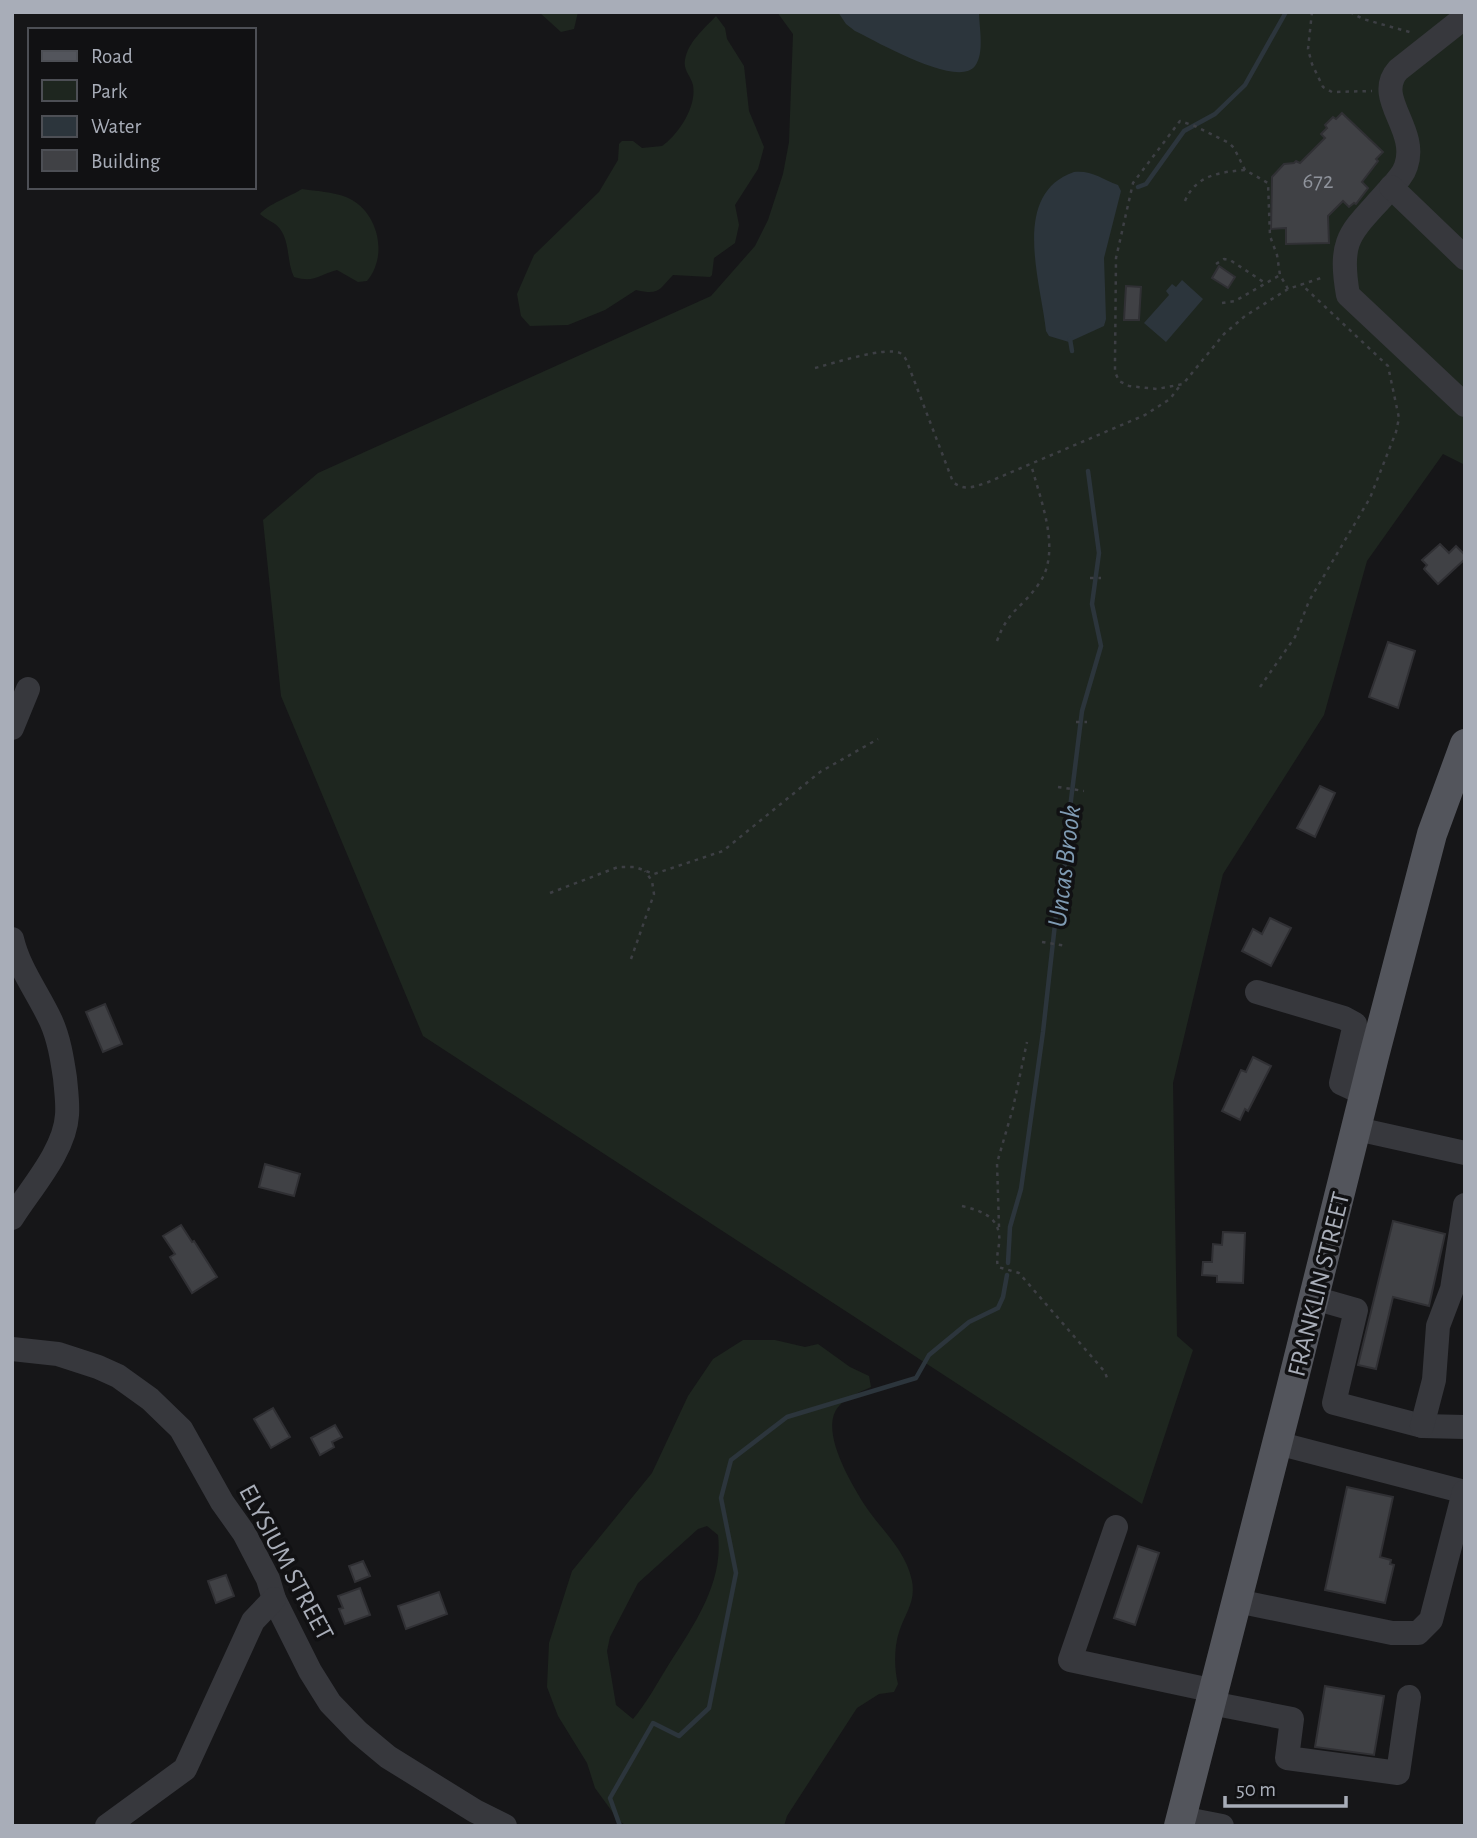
<svg xmlns="http://www.w3.org/2000/svg" width="1477" height="1838" font-family="'Alegreya Sans',sans-serif">
	<style>
		.green { fill: #1e261f; fill-rule: evenodd }
		.water { fill: #2c353c }
		.lines { fill: none; stroke-linecap: round; stroke-linejoin: round }
		.stream { stroke: #2c353c; stroke-width: 4.5 }
		.building { fill: #404145; stroke: #303034; stroke-width: 2 }
		.path { stroke: #3d3f44; stroke-width: 2.5; stroke-dasharray: 3.5 5; stroke-linecap: butt }
		.minor { stroke: #37383d; stroke-width: 24 }
		.major { stroke: #53555c; stroke-width: 30 }
		.labels { text-anchor: middle; stroke-width: 7; stroke-linejoin: round; paint-order: stroke }
		.number-label { font-size: 23px; fill: #8e929b }
		.street-label { font-size: 26px; fill: #a8adb8; stroke: #111113 }
		.water-label { font-size: 28px; font-style: italic; fill: #7f9bb3; stroke: #111113 }
	</style>
	<rect width="100%" height="100%" fill="#161618"/>
	<g class="green">
		<polygon points="539,12 578,12 574,29 561,32"/>
		<polygon points="777,12 1465,12 1465,465 1443,454 1367,561 1324,715 1223,874 1173,1083 1177,1336 1193,1350 1142,1504 423,1036 281,696 263,520 318,473 711,296 755,246 768,220 783,174 789,142 793,34"/>
		<path d="M716,16L725,28L727,39L744,66L749,111L764,147L758,169L735,205L739,225L735,243L714,258L712,275L710,277L673,275C658,291 659,295 636,290L605,310L568,325L530,326L521,316L517,294L534,255L599,192L618,160L619,144L622,141H633L642,148L662,146C678,135 697,107 693,85C691,76 683,70 685,60C688,42 704,29 716,16Z"/>
		<path d="M302,189C316,191 333,192 346,197C378,210 389,255 367,281L358,282L337,270C318,275 315,283 294,277C287,263 290,246 282,232C277,222 267,221 260,214C267,205 291,196 302,189Z"/>
		<path d="M743,1340H775L805,1347L818,1344L850,1367L869,1376L871,1387C860,1392 847,1397 839,1406C818,1429 851,1483 864,1504C881,1530 906,1550 912,1581C916,1602 905,1613 899,1632C894,1647 894,1669 898,1684L894,1692L879,1694L857,1708L787,1816L784,1826H627L619,1821L595,1788L587,1763L558,1716L547,1687L549,1643L572,1571L652,1473L688,1396L713,1359ZM707,1526L718,1535C724,1585 691,1629 666,1669C656,1685 646,1704 633,1719L616,1705L607,1651L610,1637L638,1583L698,1529Z"/>
	</g>
	<g class="water">
		<path d="M838,12H979C979,27 985,53 975,66C958,89 876,41 855,31L846,24Z"/>
		<path d="M1074,172C1091,170 1102,179 1118,185L1121,191L1104,258L1106,319L1104,326L1069,342L1049,336L1046,331C1041,282 1010,194 1074,172Z"/>
		<polygon points="1182,280 1203,299 1166,342 1144,323 1169,295 1166,291 1172,284 1176,287"/>
	</g>
	<g class="lines">
		<g class="stream">
			<polyline points="1138,187 1146,184 1184,131 1215,114 1245,85 1286,12"/>
			<polyline points="1070,339 1072,351"/>
			<polyline points="1008,1263 1010,1227 1021,1189 1043,1032 1056,915 1067,852 1070,808 1082,711 1101,646 1092,604 1099,553 1088,471"/>
			<polyline points="620,1826 610,1798 653,1723 679,1736 709,1708 736,1573 721,1498 731,1460 787,1417 916,1378 929,1355 969,1322 998,1308 1003,1297 1007,1275"/>
		</g>
	</g>
	<g class="building">
		<polygon points="1342,113 1383,152 1376,159 1378,161 1362,182 1368,188 1356,204 1354,203 1349,207 1343,201 1328,216 1329,243 1286,244 1286,228 1271,229 1272,177 1284,164 1294,163 1296,161 1300,163 1325,138 1321,134 1327,128 1325,125 1333,117 1336,119"/>
		<polygon points="1219,266 1235,277 1228,288 1212,278"/>
		<polygon points="1126,286 1141,287 1139,320 1124,320"/>
		<polygon points="1440,544 1449,553 1456,546 1465,555 1465,559 1438,584 1424,569 1427,565 1422,560"/>
		<polygon points="1388,642 1415,651 1398,708 1369,697"/>
		<polygon points="1320,786 1335,793 1315,837 1297,828"/>
		<polygon points="1270,918 1291,928 1271,966 1242,951 1253,929 1262,934"/>
		<polygon points="105,1004 122,1044 103,1052 86,1012"/>
		<polygon points="1253,1057 1271,1066 1248,1111 1245,1109 1240,1120 1222,1111 1241,1070 1246,1072"/>
		<polygon points="265,1164 300,1174 294,1196 259,1187"/>
		<polygon points="1393,1221 1445,1234 1429,1306 1393,1297 1376,1369 1358,1365"/>
		<polygon points="181,1225 192,1242 194,1241 217,1277 192,1293 170,1257 175,1254 163,1236"/>
		<polygon points="1223,1232 1245,1233 1243,1283 1217,1282 1217,1276 1202,1275 1203,1262 1212,1262 1213,1244 1222,1245"/>
		<polygon points="273,1408 290,1437 271,1448 254,1419"/>
		<polygon points="335,1425 342,1437 332,1442 334,1447 320,1455 311,1438"/>
		<polygon points="1347,1487 1393,1497 1380,1557 1391,1560 1390,1564 1394,1565 1385,1603 1325,1590"/>
		<polygon points="1138,1546 1159,1553 1135,1625 1114,1618"/>
		<polygon points="363,1561 370,1576 355,1582 349,1566"/>
		<polygon points="226,1575 234,1596 216,1603 208,1581"/>
		<polygon points="360,1588 370,1615 345,1624 339,1609 343,1608 338,1596"/>
		<polygon points="439,1592 447,1614 406,1629 398,1606"/>
		<polygon points="1325,1686 1384,1696 1374,1755 1315,1747"/>
	</g>
	<g class="lines">
		<g class="path">
			<polyline points="1312,12 1308,49 1312,64 1323,87 1332,92 1372,91"/>
			<polyline points="1350,12 1363,19 1413,33"/>
			<path d="M1185,201C1196,175 1220,172 1245,170"/>
			<polyline points="1216,264 1224,259 1230,260 1265,283"/>
			<polyline points="1288,289 1280,275 1277,255 1270,236 1268,183 1245,170 1234,148 1229,143 1195,126 1180,121 1133,183 1116,258 1115,362 1115,372 1119,381 1129,386 1157,389 1183,384 1224,334 1245,316 1288,289 1324,277"/>
			<polyline points="1222,303 1235,301 1280,275"/>
			<path d="M815,368C831,364 886,346 900,353C905,356 907,361 909,367L953,482C964,491 973,487 986,483L1145,415L1170,399L1179,387"/>
			<polyline points="1090,578 1101,578"/>
			<path d="M997,641C1008,610 1022,608 1038,585C1063,552 1040,500 1031,464"/>
			<polyline points="1260,687 1295,637 1309,601 1370,498 1396,432 1399,418 1388,366 1301,284"/>
			<polyline points="1076,722 1087,722"/>
			<polyline points="1058,787 1084,791"/>
			<polyline points="550,893 618,867 635,867 654,874 723,851 820,772 878,739"/>
			<polyline points="1042,942 1067,946"/>
			<polyline points="631,959 654,894 652,881 645,871"/>
			<path d="M962,1206C983,1211 1002,1218 999,1244C998,1252 996,1258 998,1267L1019,1273L1105,1372L1108,1381"/>
			<polyline points="999,1227 997,1163 1013,1108 1027,1042"/>
		</g>
		<g class="minor">
			<path d="M1465,17L1398,70C1373,98 1419,129 1406,166C1403,176 1394,184 1387,192C1351,233 1338,237 1348,295L1465,405"/>
			<polyline points="1391,187 1465,258"/>
			<polyline points="12,728 28,689"/>
			<path d="M12,939C19,969 38,993 51,1021C59,1039 62,1058 65,1078C66,1090 68,1103 67,1115C65,1151 30,1189 12,1218"/>
			<polyline points="1257,992 1344,1018 1355,1024 1341,1083 1365,1094"/>
			<polyline points="1357,1129 1465,1153"/>
			<polyline points="1314,1298 1356,1310 1334,1403 1422,1426 1465,1427"/>
			<polyline points="12,1349 58,1354 98,1367 118,1376 150,1399 181,1429 222,1502 244,1533 268,1579 274,1599 310,1671 330,1703 358,1732 388,1757 475,1811 505,1826"/>
			<polyline points="1422,1426 1434,1380 1438,1326 1452,1289 1465,1205"/>
			<polyline points="1277,1443 1465,1492"/>
			<polyline points="1116,1527 1070,1660 1215,1691"/>
			<polyline points="1237,1601 1392,1633 1418,1633 1431,1620 1464,1492"/>
			<polyline points="1211,1703 1292,1719 1287,1758 1398,1773 1409,1697"/>
			<polyline points="1181,1818 1222,1826"/>
			<polyline points="107,1826 185,1769 253,1621 274,1599"/>
		</g>
		<polyline class="major" points="1179,1826 1291,1389 1374,1056 1432,834 1465,744"/>
	</g>
	<g class="labels">
		<g class="number-label">
			<text x="1318" y="188">672</text>
		</g>
		<g class="street-label">
			<text transform="translate(1318 1284) rotate(-76)" y="9">FRANKLIN STREET</text>
			<text transform="translate(287 1562) rotate(62)" y="9">ELYSIUM STREET</text>
		</g>
		<g class="water-label">
			<text transform="translate(1063 866) rotate(-83)" y="10">Uncas Brook</text>
		</g>
	</g>
	<rect width="1477" height="1838" fill="none" stroke="#a8adb8" stroke-width="28"/>
	<rect x="28" y="28" width="228" height="161" fill="#111113" stroke="#4d4f55" stroke-width="2"/>
	<rect x="42" y="51" width="35" height="10" fill="#53555c" stroke="#4d4f55" stroke-width="2"/>
	<text x="91" y="63" font-size="21" fill="#a8adb8">Road</text>
	<rect x="42" y="80" width="35" height="21" fill="#1e261f" stroke="#4d4f55" stroke-width="2"/>
	<text x="91" y="98" font-size="21" fill="#a8adb8">Park</text>
	<rect x="42" y="116" width="35" height="21" fill="#2c353c" stroke="#4d4f55" stroke-width="2"/>
	<text x="91" y="133" font-size="21" fill="#a8adb8">Water</text>
	<rect x="42" y="150" width="35" height="21" fill="#404145" stroke="#4d4f55" stroke-width="2"/>
	<text x="91" y="168" font-size="21" fill="#a8adb8">Building</text>
	<path d="M1225 1796v10h121v-10" fill="none" stroke="#a8adb8" stroke-width="3.5"/>
	<text x="1236" y="1796" font-size="21" fill="#a8adb8" stroke="#111113" stroke-width="5" paint-order="stroke">50 m</text>
</svg>
